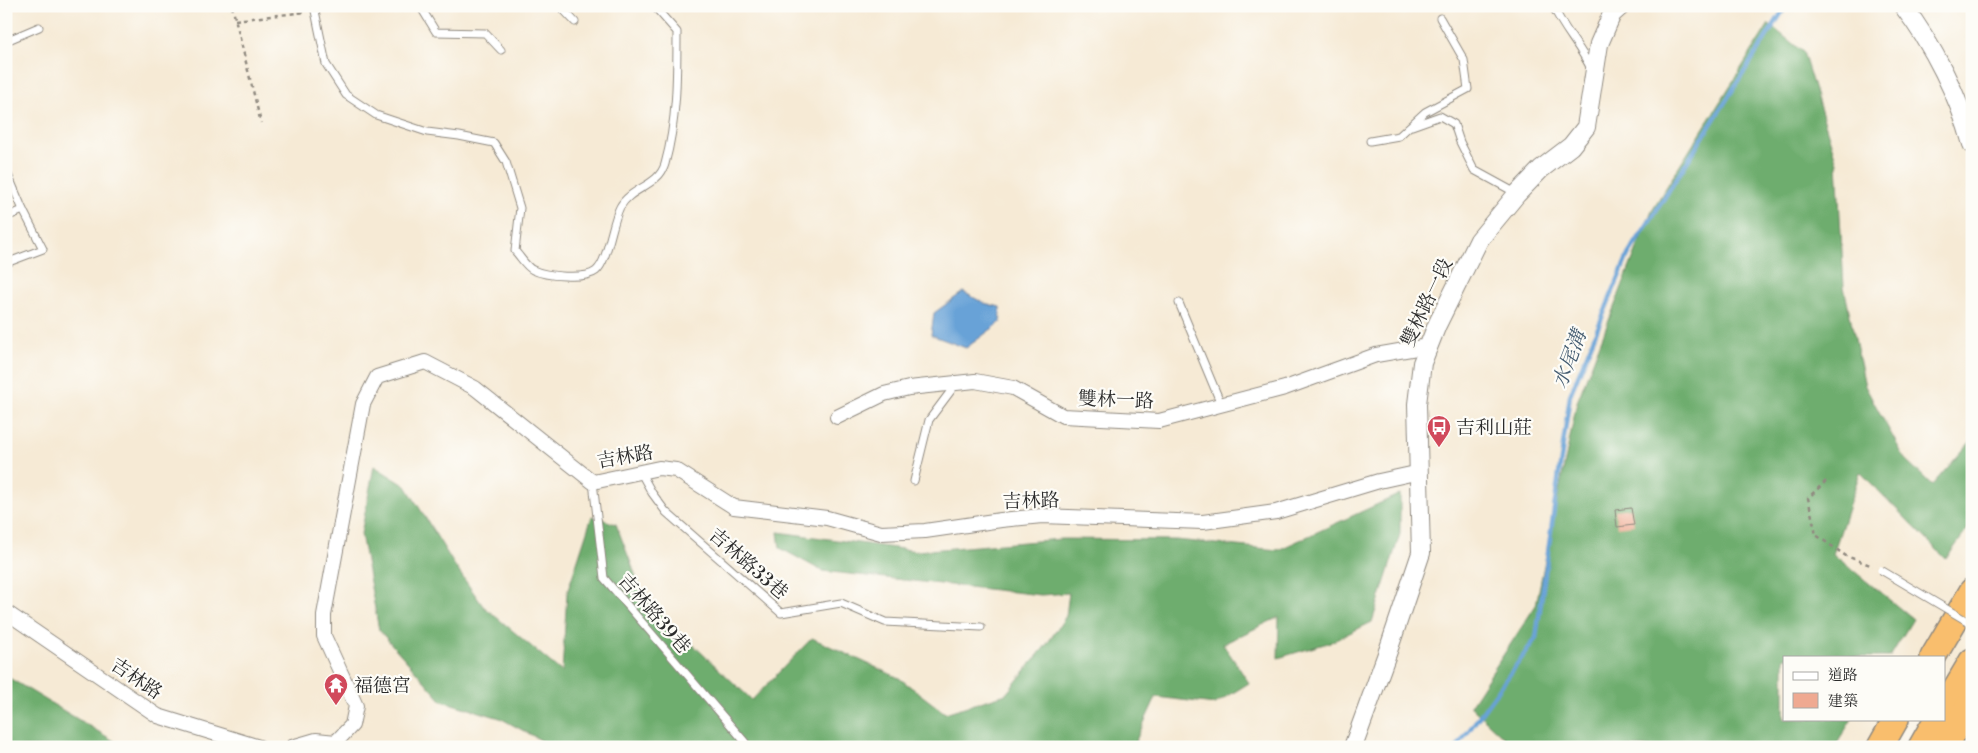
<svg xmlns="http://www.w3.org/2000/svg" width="1978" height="753" font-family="'Libre Bodoni','Noto Serif TC',serif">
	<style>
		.forest { fill: #6ead6e; stroke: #4c6c4c }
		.water { fill: #68a2d7; stroke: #4a6681 }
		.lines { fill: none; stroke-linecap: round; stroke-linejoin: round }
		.stream { stroke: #68a2d7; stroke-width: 4.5 }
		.building { fill: #efa991 }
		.service-casing { stroke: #908a80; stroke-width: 9 }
		.minor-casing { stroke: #908a80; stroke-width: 16 }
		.tertiary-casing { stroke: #908a80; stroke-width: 20 }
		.motorway-casing { stroke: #908a80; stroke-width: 28 }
		.path { stroke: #908a80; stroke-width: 2.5; stroke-dasharray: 4 4; stroke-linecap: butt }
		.service { stroke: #fff; stroke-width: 7 }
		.minor { stroke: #fff; stroke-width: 14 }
		.tertiary { stroke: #fff; stroke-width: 18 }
		.motorway { stroke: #f9be6d; stroke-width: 25 }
		.service-bridge-casing { stroke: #908a80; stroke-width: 9; stroke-linecap: butt }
		.service-bridge { stroke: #fff; stroke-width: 7 }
		.labels { text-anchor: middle; stroke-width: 4.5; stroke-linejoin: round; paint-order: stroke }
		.street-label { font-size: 19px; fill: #2b2b2b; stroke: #fdfcf7 }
		.poi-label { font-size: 19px; fill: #2b2b2b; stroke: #fdfcf7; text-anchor: start }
		.water-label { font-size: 20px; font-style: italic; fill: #435b70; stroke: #fdfcf7 }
	</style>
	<rect width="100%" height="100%" fill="#fdfcf7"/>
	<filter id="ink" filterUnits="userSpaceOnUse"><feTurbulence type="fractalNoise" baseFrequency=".02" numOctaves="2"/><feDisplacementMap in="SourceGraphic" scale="10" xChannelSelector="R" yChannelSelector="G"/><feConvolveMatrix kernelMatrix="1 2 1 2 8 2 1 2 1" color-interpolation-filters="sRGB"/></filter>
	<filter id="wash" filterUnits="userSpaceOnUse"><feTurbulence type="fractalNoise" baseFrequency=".0096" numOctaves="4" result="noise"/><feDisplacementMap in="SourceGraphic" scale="20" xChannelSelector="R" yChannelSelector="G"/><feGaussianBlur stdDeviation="1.12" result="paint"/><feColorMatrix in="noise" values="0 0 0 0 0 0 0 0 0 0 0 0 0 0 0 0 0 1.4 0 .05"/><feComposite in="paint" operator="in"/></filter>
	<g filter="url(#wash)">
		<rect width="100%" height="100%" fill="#f6ead5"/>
		<g class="forest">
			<polygon points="1769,24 1803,52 1837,163 1844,287 1865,386 1905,459 1932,485 1972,440 1972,523 1946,559 1860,472 1833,554 1913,619 1890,657 1784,657 1784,719 1852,719 1835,747 1514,747 1470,706 1536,605 1577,402 1652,210"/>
			<polygon points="374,466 406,486 455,566 483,606 562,672 567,593 592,516 616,524 645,600 752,700 812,638 899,678 945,713 1006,694 1047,644 1066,616 1069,593 1041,595 822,571 780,548 778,532 917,551 1061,539 1176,540 1278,550 1400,494 1400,534 1372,622 1331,642 1278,658 1279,617 1223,644 1249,683 1215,704 1156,697 1137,738 1135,747 549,747 548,744 500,718 442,701 379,630 361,534"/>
			<polygon points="6,676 124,747 6,747"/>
		</g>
		<polygon class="water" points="963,292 984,303 1000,307 1001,322 966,348 931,335 934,313"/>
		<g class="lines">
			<polyline class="stream" points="1457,747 1536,638 1570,395 1628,255 1786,6"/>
		</g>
		<g id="blocks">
			<polygon class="building" points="1631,508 1634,525 1617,527 1615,510"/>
		</g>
	</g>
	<g filter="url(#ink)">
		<use href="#blocks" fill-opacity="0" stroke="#908a80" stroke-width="1"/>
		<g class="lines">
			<g class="service-casing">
				<g id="service">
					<path d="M314,6L326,64L346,95L376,115L427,132L459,136L494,143L506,162L520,208L515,251C520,256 526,267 533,270C545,276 585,280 596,271C608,261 612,222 620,207C631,187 659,186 665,164C677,121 677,77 677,32L654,6"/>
					<polyline points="420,6 436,32 485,33 501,50"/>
					<polyline points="560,6 575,22"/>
					<path d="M1553,6C1563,29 1581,47 1591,69"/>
					<polyline points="6,41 39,27"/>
					<polyline points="1412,126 1440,116 1454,124 1460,142 1474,170 1516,193"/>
					<polyline points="1370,141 1399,136 1425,112 1468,89 1464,60 1440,18"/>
					<polyline points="6,170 23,210 43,249 6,263"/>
					<polyline points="6,217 23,210"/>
					<polyline points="1179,303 1221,404"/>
					<polyline points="641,473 652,493 666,512 781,613 841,603 885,622 981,627"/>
					<polyline points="914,481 929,420 956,384"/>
					<polyline points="593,482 604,578 745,742"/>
				</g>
			</g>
			<g class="minor-casing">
				<g id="minor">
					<polyline points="837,417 884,394 909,388 975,381 1013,388 1063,416 1159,421 1285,388 1376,355 1428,346"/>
					<polyline points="6,612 158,716 259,747"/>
					<polyline points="292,747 316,740 336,742 352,725 356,706 324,636 324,615 363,404 377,377 425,362 475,388 593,482 659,468 676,470 734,507 827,518 881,533 925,531 1001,520 1042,516 1203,522 1276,512 1379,481 1420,472"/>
				</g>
			</g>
			<g class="tertiary-casing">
				<g id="tertiary">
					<path d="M1903,6C1933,45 1959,97 1972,144"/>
					<polyline points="1353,747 1388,651 1421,553 1417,404 1422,363 1437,325 1479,240 1517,194 1541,169 1571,146 1586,127 1599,44 1612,14 1621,6"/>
				</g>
			</g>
			<g class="motorway-casing">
				<g id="motorway">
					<polyline points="1933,657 1972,591"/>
					<polyline points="1944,708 1972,661"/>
					<polyline points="1880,747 1896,719"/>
					<polyline points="1921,747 1937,719"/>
					<polyline points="1945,747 1972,700"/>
				</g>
			</g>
			<g class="path">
				<polyline points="232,6 261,123"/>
				<polyline points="235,20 306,12"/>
				<polyline points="1826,481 1808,498 1816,535 1846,556 1873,566"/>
			</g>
			<use href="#service" class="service"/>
			<use href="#minor" class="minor"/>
			<use href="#tertiary" class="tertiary"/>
			<use href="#motorway" class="motorway"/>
			<g class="service-bridge-casing">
				<polyline id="service-bridge" points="1881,570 1972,624"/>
			</g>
			<use href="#service-bridge" class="service-bridge"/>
		</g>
	</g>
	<defs>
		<g id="bus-pin" transform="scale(1.25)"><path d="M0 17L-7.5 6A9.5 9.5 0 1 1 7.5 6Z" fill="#d1495b" stroke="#fdfcf7"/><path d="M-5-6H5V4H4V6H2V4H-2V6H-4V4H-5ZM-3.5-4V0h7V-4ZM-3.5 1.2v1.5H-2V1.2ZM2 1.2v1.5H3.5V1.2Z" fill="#fff"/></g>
		<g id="temple-pin" transform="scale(1.25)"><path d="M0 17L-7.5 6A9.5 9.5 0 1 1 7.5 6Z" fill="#d1495b" stroke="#fdfcf7"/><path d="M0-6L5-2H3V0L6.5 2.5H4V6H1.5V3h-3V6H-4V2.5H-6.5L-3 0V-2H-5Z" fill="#fff"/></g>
	</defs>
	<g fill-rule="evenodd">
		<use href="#bus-pin" x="1439" y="427"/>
		<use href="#temple-pin" x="336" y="685"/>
	</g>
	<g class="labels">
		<g class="street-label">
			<text transform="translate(1426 302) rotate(-65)" y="7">雙林路一段</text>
			<text transform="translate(1116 399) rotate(2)" y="7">雙林一路</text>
			<text transform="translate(625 456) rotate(-10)" y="7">吉林路</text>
			<text transform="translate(1031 500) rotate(-2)" y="7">吉林路</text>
			<text transform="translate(749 563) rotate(41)" y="7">吉林路33巷</text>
			<text transform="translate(655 613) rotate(49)" y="7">吉林路39巷</text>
			<text transform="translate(137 678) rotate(34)" y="7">吉林路</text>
		</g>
		<g class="poi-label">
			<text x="1456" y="434">吉利山莊</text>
			<text x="354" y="692">福德宮</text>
		</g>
		<g class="water-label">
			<text transform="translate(1569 359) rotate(-69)" y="7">水尾溝</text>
		</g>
	</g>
	<rect width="1978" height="753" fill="none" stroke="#fdfcf7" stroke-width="25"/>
	<rect x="1783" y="656" width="162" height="65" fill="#fdfcf7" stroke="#a9a8a5"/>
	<rect x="1793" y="672" width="25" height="8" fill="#ffffff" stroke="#a9a8a5"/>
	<text x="1828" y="680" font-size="15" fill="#2b2b2b">道路</text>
	<rect x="1793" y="693" width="25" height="15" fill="#efa991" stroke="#a9a8a5"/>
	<text x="1828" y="706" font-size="15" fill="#2b2b2b">建築</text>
</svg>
